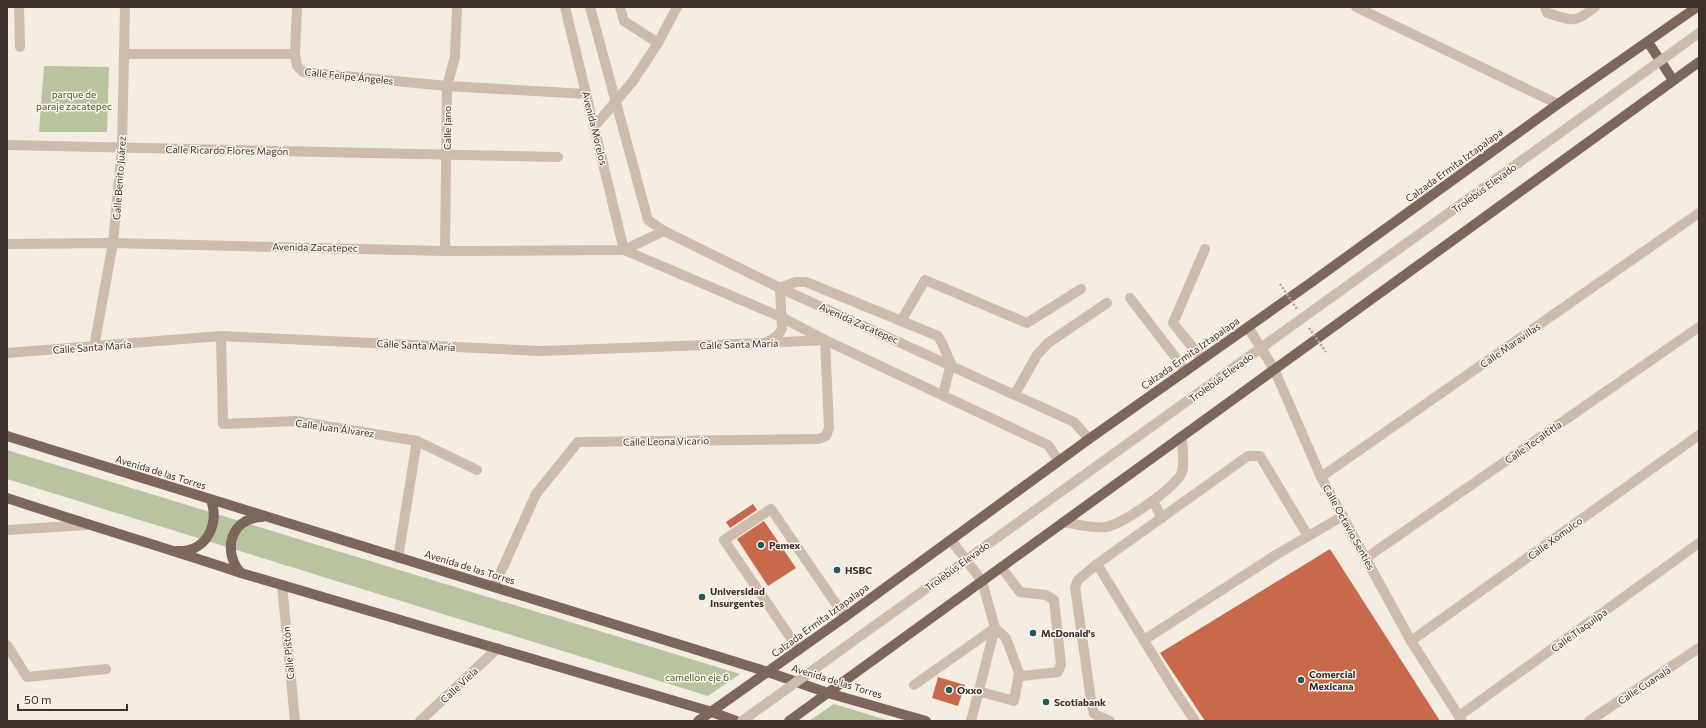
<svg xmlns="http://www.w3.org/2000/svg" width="1706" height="728" font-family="Commissioner,sans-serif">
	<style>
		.green { fill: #b8c4a0 }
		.building { fill: #c8694b }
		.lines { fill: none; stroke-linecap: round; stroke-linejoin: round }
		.minor { stroke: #cdbbac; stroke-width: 10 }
		.major { stroke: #7d675c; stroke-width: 10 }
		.path-bridge { stroke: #b9a596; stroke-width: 2.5; stroke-dasharray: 2 2; stroke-linecap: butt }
		.minor-bridge { stroke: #cdbbac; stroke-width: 10 }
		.poi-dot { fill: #1f5a5e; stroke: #fbf5ee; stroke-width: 1.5 }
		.labels { text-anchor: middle; stroke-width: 3; stroke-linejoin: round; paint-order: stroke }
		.street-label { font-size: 10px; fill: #3b302b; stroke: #fbf5ee }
		.park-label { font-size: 10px; fill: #4a5a2e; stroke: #fbf5ee }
		.poi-label { font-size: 10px; font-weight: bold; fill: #3b302b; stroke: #fbf5ee; text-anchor: start }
	</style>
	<rect width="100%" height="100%" fill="#f4ebe1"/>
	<g class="green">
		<polygon points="44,66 109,67 107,132 39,132"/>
		<polygon points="7,450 740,674 708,696 7,479"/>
		<polygon points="834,704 890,721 809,721"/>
	</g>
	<g class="building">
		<polygon points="753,504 757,510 730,528 726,522"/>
		<polygon points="764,521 796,568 768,586 737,539"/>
		<polygon points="1330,549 1440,721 1205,721 1160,653"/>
		<polygon points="938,677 965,685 958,706 932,698"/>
	</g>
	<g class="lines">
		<g class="minor">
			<polyline points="19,7 20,47"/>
			<polyline points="565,7 624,250 781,317 825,340 1048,445 1059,461"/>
			<polyline points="590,7 648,220 664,231 780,288 1074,422 1089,439"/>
			<polyline points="620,7 624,21 658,43"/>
			<polyline points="1356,7 1558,104"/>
			<path d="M1545,7L1547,13C1572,20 1573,25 1595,7"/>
			<polyline points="125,54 295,54 297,66 303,72 447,86 586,94"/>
			<polyline points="295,54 297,7"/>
			<polyline points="594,127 633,81 658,43 677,7"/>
			<polyline points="7,145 558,157"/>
			<polyline points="7,244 113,243 445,251 624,250 664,231"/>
			<polyline points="445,251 447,86 455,57 457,7"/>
			<polyline points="1130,298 1186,371"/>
			<polyline points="901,321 925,280 1027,323 1081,289"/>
			<polyline points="1248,327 1274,369 1321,477 1411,641 1462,721"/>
			<polyline points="221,336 223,424 296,421 417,441 477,470"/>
			<path d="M767,342C774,338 780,335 782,328L780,288L796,282H806L938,336L942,343L951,364L943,394"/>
			<polyline points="94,347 113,243 122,148 125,7"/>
			<polyline points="7,353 221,336 541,351 764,343 825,340 829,428 826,436 819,439 578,442 536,494 494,587"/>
			<polyline points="1202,359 1173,323 1205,249"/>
			<polyline points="1015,394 1037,355 1048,343 1107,303"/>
			<polyline points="1321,477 1699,213"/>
			<polyline points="1153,501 1162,518"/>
			<path d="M1063,522C1075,524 1094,529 1106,527C1121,525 1177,487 1182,472C1185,462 1182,447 1182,436"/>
			<polyline points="7,530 87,525"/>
			<polyline points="951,540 982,581 995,628 971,721"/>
			<polyline points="398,558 417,441"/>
			<polyline points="1366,558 1699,327"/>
			<polyline points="1097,564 1173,688 1195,721"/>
			<polyline points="282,585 295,721"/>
			<polyline points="1144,640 1279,553 1343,516"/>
			<polyline points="1411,641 1699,435"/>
			<polyline points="7,645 27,677 106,669"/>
			<polyline points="799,650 724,540 771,509 845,617"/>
			<polyline points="914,685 995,628 1006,638 1019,673 1022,676 1058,672 1061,664 1054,600 1046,595 1020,592 1001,567"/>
			<polyline points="978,691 1014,701 1019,673"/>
			<polyline points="1459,716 1699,543"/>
			<polyline points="420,721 498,648"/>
			<polyline points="1110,721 1094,714 1091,700 1075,587 1078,580 1097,564 1248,456 1260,456 1308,536"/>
			<polyline points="1589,721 1699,648"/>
		</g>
		<g class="major">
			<polyline points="1648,42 1673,80"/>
			<polyline points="7,436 768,672 828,693 926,721"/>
			<path d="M7,498C85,524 163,547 241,573L712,712L736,721"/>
			<path d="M177,551C206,553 220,524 211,500"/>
			<path d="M241,573C222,552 230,518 262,517"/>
			<polyline points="698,721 845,617 1089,439 1309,284 1558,104 1697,7"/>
			<polyline points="789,721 1699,62"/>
		</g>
		<g class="path-bridge">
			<polyline points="1280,284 1297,309"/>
			<polyline points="1309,328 1326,352"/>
		</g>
		<polyline class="minor-bridge" points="742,721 1699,33"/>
	</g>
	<g class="poi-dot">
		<circle cx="761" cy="545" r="4"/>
		<circle cx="837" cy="570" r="4"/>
		<circle cx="702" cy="597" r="4"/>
		<circle cx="1033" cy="633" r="4"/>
		<circle cx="1301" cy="680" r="4"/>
		<circle cx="949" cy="690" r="4"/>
		<circle cx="1046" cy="702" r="4"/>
	</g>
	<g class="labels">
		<g class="street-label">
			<text transform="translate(349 76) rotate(6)" y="4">Calle Felipe Ángeles</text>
			<text transform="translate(447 128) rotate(-90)" y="4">Calle Jano</text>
			<text transform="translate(595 128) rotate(76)" y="4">Avenida Morelos</text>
			<text transform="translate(227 150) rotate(1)" y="4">Calle Ricardo Flores Magón</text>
			<text transform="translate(1454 165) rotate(-36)" y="4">Calzada Ermita Iztapalapa</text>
			<text transform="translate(119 178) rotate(-86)" y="4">Calle Benito Juárez</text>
			<text transform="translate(1484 188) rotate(-36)" y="4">Trolebús Elevado</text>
			<text transform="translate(315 247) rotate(1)" y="4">Avenida Zacatepec</text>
			<text transform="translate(859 323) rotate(24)" y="4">Avenida Zacatepec</text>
			<text transform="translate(739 344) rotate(-2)" y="4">Calle Santa María</text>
			<text transform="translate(416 345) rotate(3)" y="4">Calle Santa María</text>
			<text transform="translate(1510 345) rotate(-35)" y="4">Calle Maravillas</text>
			<text transform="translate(92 347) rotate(-4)" y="4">Calle Santa María</text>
			<text transform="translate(1190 353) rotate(-35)" y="4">Calzada Ermita Iztapalapa</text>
			<text transform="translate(1221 377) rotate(-36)" y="4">Trolebús Elevado</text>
			<text transform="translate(335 428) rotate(8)" y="4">Calle Juan Álvarez</text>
			<text transform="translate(666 441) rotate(-1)" y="4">Calle Leona Vicario</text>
			<text transform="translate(1533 442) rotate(-35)" y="4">Calle Tecaltitla</text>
			<text transform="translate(161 472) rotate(17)" y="4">Avenida de las Torres</text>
			<text transform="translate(1349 527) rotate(61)" y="4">Calle Octavio Senties</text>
			<text transform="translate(1555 538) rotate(-36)" y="4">Calle Xomulco</text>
			<text transform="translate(957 566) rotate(-36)" y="4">Trolebús Elevado</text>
			<text transform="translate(470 567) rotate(17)" y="4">Avenida de las Torres</text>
			<text transform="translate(820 620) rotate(-36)" y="4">Calzada Ermita Iztapalapa</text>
			<text transform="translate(1579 630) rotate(-36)" y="4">Calle Tlaquilpa</text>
			<text transform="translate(288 653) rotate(-95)" y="4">Calle Pistón</text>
			<text transform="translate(837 681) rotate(17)" y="4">Avenida de las Torres</text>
			<text transform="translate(459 685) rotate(-43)" y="4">Calle Viela</text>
			<text transform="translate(1644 685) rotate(-33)" y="4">Calle Cuanalá</text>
		</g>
		<g class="park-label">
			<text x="74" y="98">parque de<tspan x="74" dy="12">paraje zacatepec</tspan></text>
			<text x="697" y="681">camellon eje 6</text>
		</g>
		<g class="poi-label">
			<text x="769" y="549">Pemex</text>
			<text x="845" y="574">HSBC</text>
			<text x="710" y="595">Universidad<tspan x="710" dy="12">Insurgentes</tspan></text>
			<text x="1041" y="637">McDonald's</text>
			<text x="1309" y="678">Comercial<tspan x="1309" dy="12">Mexicana</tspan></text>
			<text x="957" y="694">Oxxo</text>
			<text x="1054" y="706">Scotiabank</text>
		</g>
	</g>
	<rect width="1706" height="728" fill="none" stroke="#3b302b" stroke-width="16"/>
	<path d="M18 704v6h109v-6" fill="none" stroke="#3b302b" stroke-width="2"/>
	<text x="24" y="704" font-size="12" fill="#3b302b" stroke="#fbf5ee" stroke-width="3" paint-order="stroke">50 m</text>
</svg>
